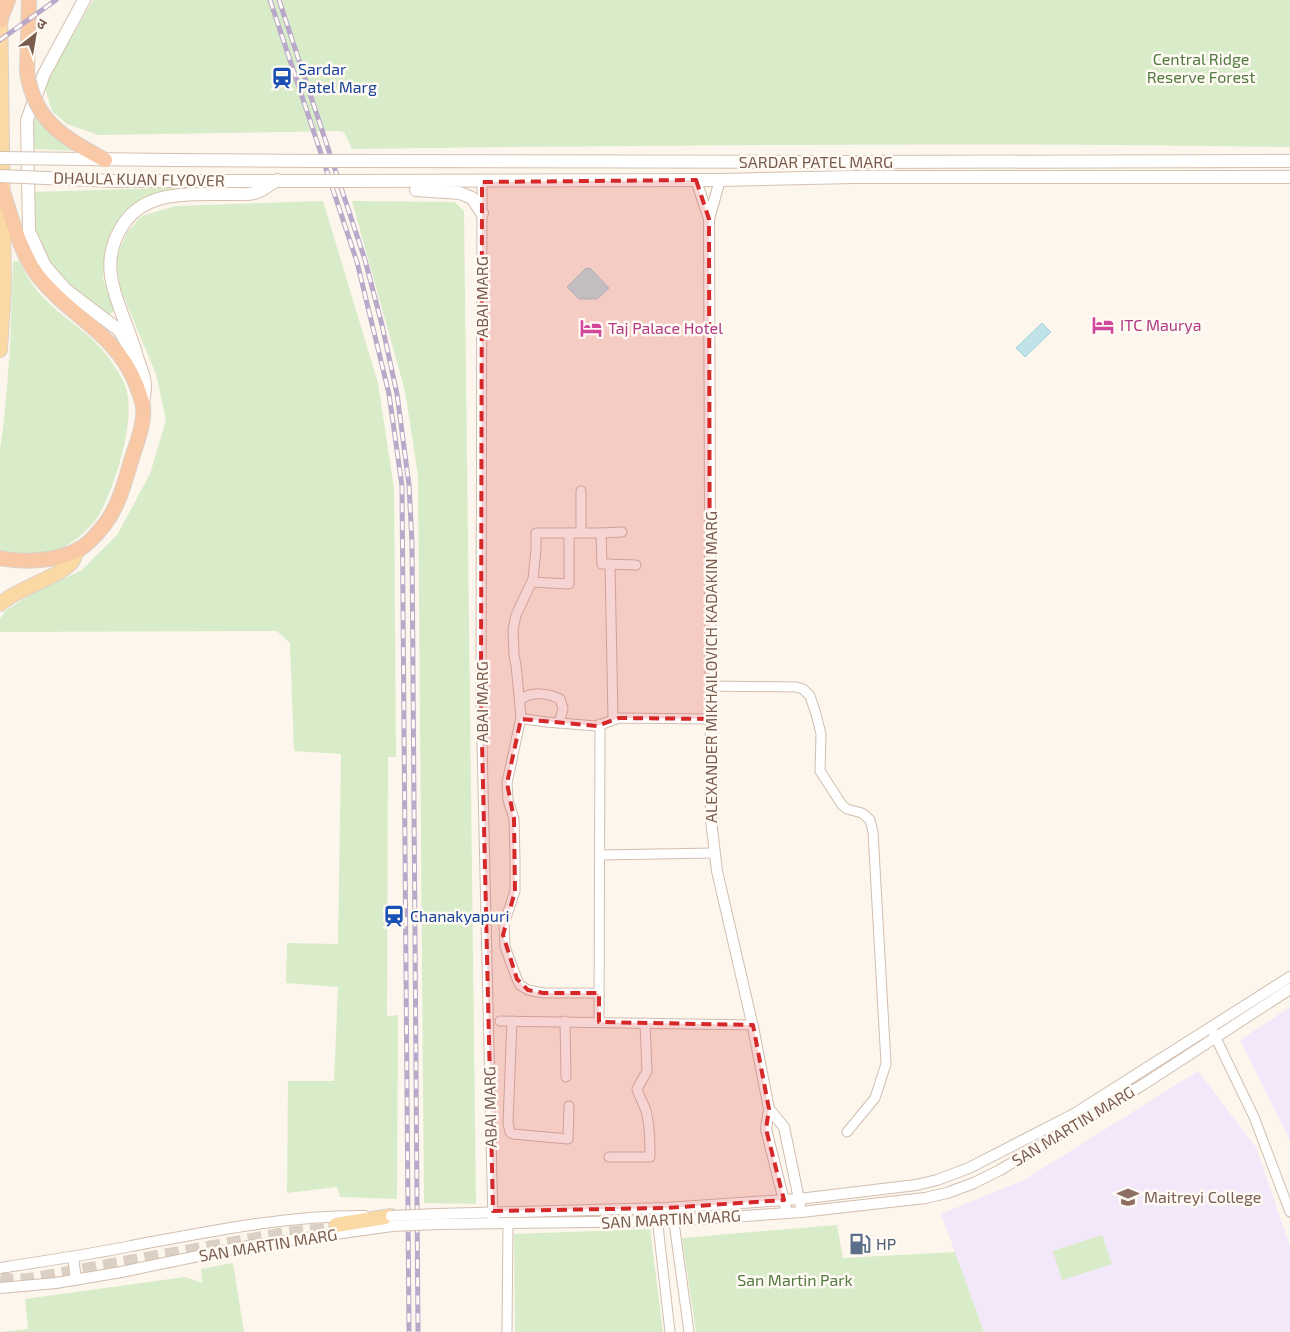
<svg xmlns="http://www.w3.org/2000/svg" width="1290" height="1332" font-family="'Exo 2','Noto Sans Devanagari',sans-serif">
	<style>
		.education { fill: #f3e8fa }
		.green { fill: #d8ecc9 }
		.water { fill: #bfe3e8; stroke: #a5d3da }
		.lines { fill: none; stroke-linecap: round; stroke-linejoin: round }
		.primary-tunnel { stroke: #dcd0c4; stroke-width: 14; stroke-dasharray: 14 7; stroke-linecap: butt }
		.minor-casing { stroke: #d1beb0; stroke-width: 11 }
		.tertiary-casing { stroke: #d1beb0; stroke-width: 12 }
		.secondary-casing { stroke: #d6c0b0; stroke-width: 14 }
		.primary-casing { stroke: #dad1cd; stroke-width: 16 }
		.trunk-casing { stroke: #dad1cd; stroke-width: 16 }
		.minor { stroke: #fff; stroke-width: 9 }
		.tertiary { stroke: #fff; stroke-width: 10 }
		.secondary { stroke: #fff; stroke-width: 12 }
		.primary { stroke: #fbd9a5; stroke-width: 14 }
		.trunk { stroke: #f9c8a4; stroke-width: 14 }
		.rail-casing { stroke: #b9a8c9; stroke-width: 5 }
		.rail { stroke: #fffaf3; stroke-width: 3; stroke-dasharray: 9; stroke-linecap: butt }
		.tertiary-bridge-casing { stroke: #d1beb0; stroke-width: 12; stroke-linecap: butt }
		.secondary-bridge-casing { stroke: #d6c0b0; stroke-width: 14; stroke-linecap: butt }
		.trunk-bridge-casing { stroke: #dad1cd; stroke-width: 16; stroke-linecap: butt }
		.tertiary-bridge { stroke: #fff; stroke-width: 10 }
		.secondary-bridge { stroke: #fff; stroke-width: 12 }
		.trunk-bridge { stroke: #f9c8a4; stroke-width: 14 }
		.marked { fill: #d62828; fill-opacity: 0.2; stroke: #d62828; stroke-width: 4; stroke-dasharray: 10 6; stroke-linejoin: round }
		.labels { text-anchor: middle; stroke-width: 5; stroke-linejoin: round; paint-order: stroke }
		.park-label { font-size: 16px; fill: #537a41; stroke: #fffaf3 }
		.transit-label { font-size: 16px; fill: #164399; stroke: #fffaf3; text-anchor: start }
		.street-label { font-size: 16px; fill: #7a5c4d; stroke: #fffaf3 }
		.hotel-label { font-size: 16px; fill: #b23c85; stroke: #fffaf3; text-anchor: start }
		.education-label { font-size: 16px; fill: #785e54; stroke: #fffaf3; text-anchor: start }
		.service-label { font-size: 16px; fill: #4e5e75; stroke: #fffaf3; text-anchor: start }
	</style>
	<rect width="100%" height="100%" fill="#fdf6ec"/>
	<g class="education">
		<polygon points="1290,1007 1290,1141 1240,1040"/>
		<polygon points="1198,1071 1256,1147 1290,1246 1290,1332 984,1332 941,1214 1024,1180"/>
	</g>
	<g class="green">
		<path d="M93,0H1290V147C977,142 665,145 352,149L344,132L339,131L98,135L67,124L52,111L44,85Z"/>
		<polygon points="35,112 79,151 31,149 31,135"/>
		<polygon points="255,185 254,190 153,198 106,253 103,278 114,311 109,315 60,279 38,243 34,224 34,192"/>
		<polygon points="323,201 378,383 394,488 396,757 388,757 387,1016 398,1015 397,1199 340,1197 337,1187 287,1193 288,1081 334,1081 338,987 286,983 287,943 338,944 341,754 294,751 290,643 277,631 0,632 0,619 5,611 33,593 82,570 117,535 150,474 166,420 156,374 120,288 116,258 127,232 142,216 175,206"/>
		<polygon points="352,201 455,202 464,211 476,1204 424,1203 418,476 405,391"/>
		<path d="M13,261H19C23,268 27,277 32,284C46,304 67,318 85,333C101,346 115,364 124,383C139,414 114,491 97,518C86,533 67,548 49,554C33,558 16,554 0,552V449L4,421L10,350Z"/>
		<polygon points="837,1225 843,1258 955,1252 984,1332 696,1332 682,1238"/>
		<polygon points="650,1229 663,1332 515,1332 514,1234"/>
		<polygon points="1102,1235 1112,1264 1062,1280 1053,1251"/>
		<polygon points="233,1263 244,1332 0,1332 28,1329 25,1299 185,1277 202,1283 201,1269"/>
	</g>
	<g class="water">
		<polygon points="586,268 591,269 609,288 597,299 579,299 567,287"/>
		<polygon points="1042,323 1051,332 1025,357 1016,348"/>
	</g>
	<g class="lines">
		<polyline class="primary-tunnel" points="0,1278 11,1281 29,1280 285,1234 337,1229"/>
		<g class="minor-casing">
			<g id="minor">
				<polyline points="482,182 481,699 493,1223"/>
				<polyline points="581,491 581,533"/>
				<polyline points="601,533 622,532"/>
				<polyline points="610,564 613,719"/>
				<polyline points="636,565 602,564 601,533 536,533 536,549 533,579 516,615 513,630 514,655 516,665 521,717 525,719 546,722 597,726 619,718 710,719"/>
				<polyline points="532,582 569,584 569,533"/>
				<polyline points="710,686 796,687 803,689 810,696 816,714 821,734 820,771 842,805 847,809 862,813 870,820 873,832 886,1064 875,1098 847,1132"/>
				<path d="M520,700C531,691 548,693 560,699L563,709L559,723"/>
				<polyline points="521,717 507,783 508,800 514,819 515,860 515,891 504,924 505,947 517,979 520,985 528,990 543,993 599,993"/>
				<polyline points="600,855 714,853"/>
				<polyline points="500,1021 753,1025"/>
				<polyline points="512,1021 508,1123 510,1132 513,1134 568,1139 569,1106"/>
				<polyline points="565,1021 566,1077"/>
				<polyline points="599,1022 600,724"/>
				<polyline points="1211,1028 1254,1117 1290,1212"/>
				<path d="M609,1157H650C650,1143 650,1120 645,1108C642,1101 639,1096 637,1089L647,1071L645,1023"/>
				<polyline points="656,1208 670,1332"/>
				<polyline points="672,1208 689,1332"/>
				<polyline points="507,1332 508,1223"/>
			</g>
		</g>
		<g class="tertiary-casing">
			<g id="tertiary">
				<polyline points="696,180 709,219"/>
				<polyline points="720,180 709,219 711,820 717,871 753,1027 769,1109 766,1129 787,1213"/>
				<polyline points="769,1109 784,1127 800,1204"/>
				<polyline points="438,1214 666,1208 799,1199 916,1185 937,1180 969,1168 1074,1114 1290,977"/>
				<polyline points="438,1224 674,1221 801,1212 925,1198 947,1193 974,1183 1000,1170 1144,1084 1290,989"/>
				<polyline points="73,1257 76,1280"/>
				<path d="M0,1268C44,1261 88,1255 131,1246C208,1232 286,1215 365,1216"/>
				<polyline points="0,1288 56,1283 121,1272 242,1247 392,1226"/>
			</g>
		</g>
		<g class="secondary-casing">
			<g id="secondary">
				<polyline points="84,0 44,74 27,120 29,231 45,266 65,289 119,330 139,363"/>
				<polyline points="172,160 311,161"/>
				<polyline points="343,161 853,162 1290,161"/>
				<polyline points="173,181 313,181"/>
				<polyline points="345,181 720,180 853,177 1290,177"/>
				<polyline points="416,190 460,193 472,198 482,213"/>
				<path d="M143,403C144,397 145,391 145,385C145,377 141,370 139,363C136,355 135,348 132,341C119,302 97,268 121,228C144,188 192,195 231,194C238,194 247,195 254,193C262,192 270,184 277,180"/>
			</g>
		</g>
		<g class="primary-casing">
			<g id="primary">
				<polyline points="0,350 4,288 0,0"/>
				<path d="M0,604C21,586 52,581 71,563C74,559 76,554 78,549"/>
				<polyline points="336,1225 391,1216"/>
			</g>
		</g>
		<g class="trunk-casing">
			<g id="trunk">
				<polyline points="0,21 8,0"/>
				<polyline points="27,72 29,0"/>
				<path d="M0,558C24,563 56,561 78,550C89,544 98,533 105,524C120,504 125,480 132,458C137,442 145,423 143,406C142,399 138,391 136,384C115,332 70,317 38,276C19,251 12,218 2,189"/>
			</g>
		</g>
		<use href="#minor" class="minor"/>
		<use href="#tertiary" class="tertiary"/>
		<use href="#secondary" class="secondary"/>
		<use href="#primary" class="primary"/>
		<use href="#trunk" class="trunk"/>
		<g class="rail-casing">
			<g id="rail">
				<polyline points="270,0 357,262 389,394 402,486 409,1332"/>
				<polyline points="279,0 365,260 382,325 397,394 409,485 412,543 418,1332"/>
				<polyline points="0,40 56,0"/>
			</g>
		</g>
		<use href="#rail" class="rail"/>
		<g class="tertiary-bridge-casing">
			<g id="tertiary-bridge">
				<polyline points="391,1216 438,1214"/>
				<polyline points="392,1226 438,1224"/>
			</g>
		</g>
		<g class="secondary-bridge-casing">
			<g id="secondary-bridge">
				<polyline points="0,158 172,160"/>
				<polyline points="311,161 343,161"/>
				<polyline points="0,176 114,181 173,181"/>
				<polyline points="313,181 345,181"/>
			</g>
		</g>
		<g class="trunk-bridge-casing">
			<path id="trunk-bridge" d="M27,72C35,123 64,137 105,160"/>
		</g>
		<use href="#tertiary-bridge" class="tertiary-bridge"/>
		<use href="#secondary-bridge" class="secondary-bridge"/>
		<use href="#trunk-bridge" class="trunk-bridge"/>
	</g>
	<path class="marked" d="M696,180L709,219L710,719L619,718L597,726L521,719L507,783L514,819L515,891L503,935L517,979L528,990L543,993H599V1022L753,1025L769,1109L766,1129L784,1200L666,1208L493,1211L481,699L482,182Z"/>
	<defs>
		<g id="station-bare" transform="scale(1.725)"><path d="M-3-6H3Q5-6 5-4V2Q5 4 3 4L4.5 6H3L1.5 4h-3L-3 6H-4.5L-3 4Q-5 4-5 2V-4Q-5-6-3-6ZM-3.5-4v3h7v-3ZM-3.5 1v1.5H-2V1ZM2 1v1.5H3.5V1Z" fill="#1a4fb4" stroke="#fffaf3" stroke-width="2.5" paint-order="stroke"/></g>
		<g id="hotel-bare" transform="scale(1.725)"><path d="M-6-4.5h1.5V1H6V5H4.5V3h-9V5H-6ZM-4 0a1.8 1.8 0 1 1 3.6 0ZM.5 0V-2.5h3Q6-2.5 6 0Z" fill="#d1479c" stroke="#fffaf3" stroke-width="2.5" paint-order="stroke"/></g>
		<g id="university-bare" transform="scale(1.725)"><path d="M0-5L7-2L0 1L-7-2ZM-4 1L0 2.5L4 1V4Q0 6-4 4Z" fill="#8d6e63" stroke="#fffaf3" stroke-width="2.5" paint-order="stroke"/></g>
		<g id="fuel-bare" transform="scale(1.725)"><path d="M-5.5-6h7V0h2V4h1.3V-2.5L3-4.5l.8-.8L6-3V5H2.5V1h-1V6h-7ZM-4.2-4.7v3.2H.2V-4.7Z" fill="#5c6f8a" stroke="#fffaf3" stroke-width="2.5" paint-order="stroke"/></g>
	</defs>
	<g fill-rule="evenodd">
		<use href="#station-bare" x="282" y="78"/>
		<use href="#hotel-bare" x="1103" y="325"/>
		<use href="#hotel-bare" x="591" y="328"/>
		<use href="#station-bare" x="394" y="916"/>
		<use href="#university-bare" x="1128" y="1197"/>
		<use href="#fuel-bare" x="860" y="1244"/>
	</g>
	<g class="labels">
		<g class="park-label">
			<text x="1201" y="65">Central Ridge<tspan x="1201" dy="18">Reserve Forest</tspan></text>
			<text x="795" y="1286">San Martin Park</text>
		</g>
		<g class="transit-label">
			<text x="298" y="75">Sardar<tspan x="298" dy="18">Patel Marg</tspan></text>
			<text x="410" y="922">Chanakyapuri</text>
		</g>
		<g class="street-label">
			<text x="816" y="168">SARDAR PATEL MARG</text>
			<text transform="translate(139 179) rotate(1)" y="6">DHAULA KUAN FLYOVER</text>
			<text transform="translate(482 297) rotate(-90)" y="6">ABAI MARG</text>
			<text transform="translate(711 667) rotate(-90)" y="6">ALEXANDER MIKHAILOVICH KADAKIN MARG</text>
			<text transform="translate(482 702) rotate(-90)" y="6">ABAI MARG</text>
			<text transform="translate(490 1107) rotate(-91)" y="6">ABAI MARG</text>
			<text transform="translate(1073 1126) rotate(-31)" y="6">SAN MARTIN MARG</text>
			<text transform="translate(671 1219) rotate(-3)" y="6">SAN MARTIN MARG</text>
			<text transform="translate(268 1245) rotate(-9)" y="6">SAN MARTIN MARG</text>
		</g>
		<g class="hotel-label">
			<text x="1120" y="331">ITC Maurya</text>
			<text x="608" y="334">Taj Palace Hotel</text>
		</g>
		<g class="education-label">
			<text x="1144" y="1203">Maitreyi College</text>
		</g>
		<g class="service-label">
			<text x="876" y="1250">HP</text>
		</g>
	</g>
	<g transform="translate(35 35) rotate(31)" stroke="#fffaf3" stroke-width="4" paint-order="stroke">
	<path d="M0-4L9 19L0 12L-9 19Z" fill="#7a5c4d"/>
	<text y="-8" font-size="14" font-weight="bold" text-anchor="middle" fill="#7a5c4d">उ</text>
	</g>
</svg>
